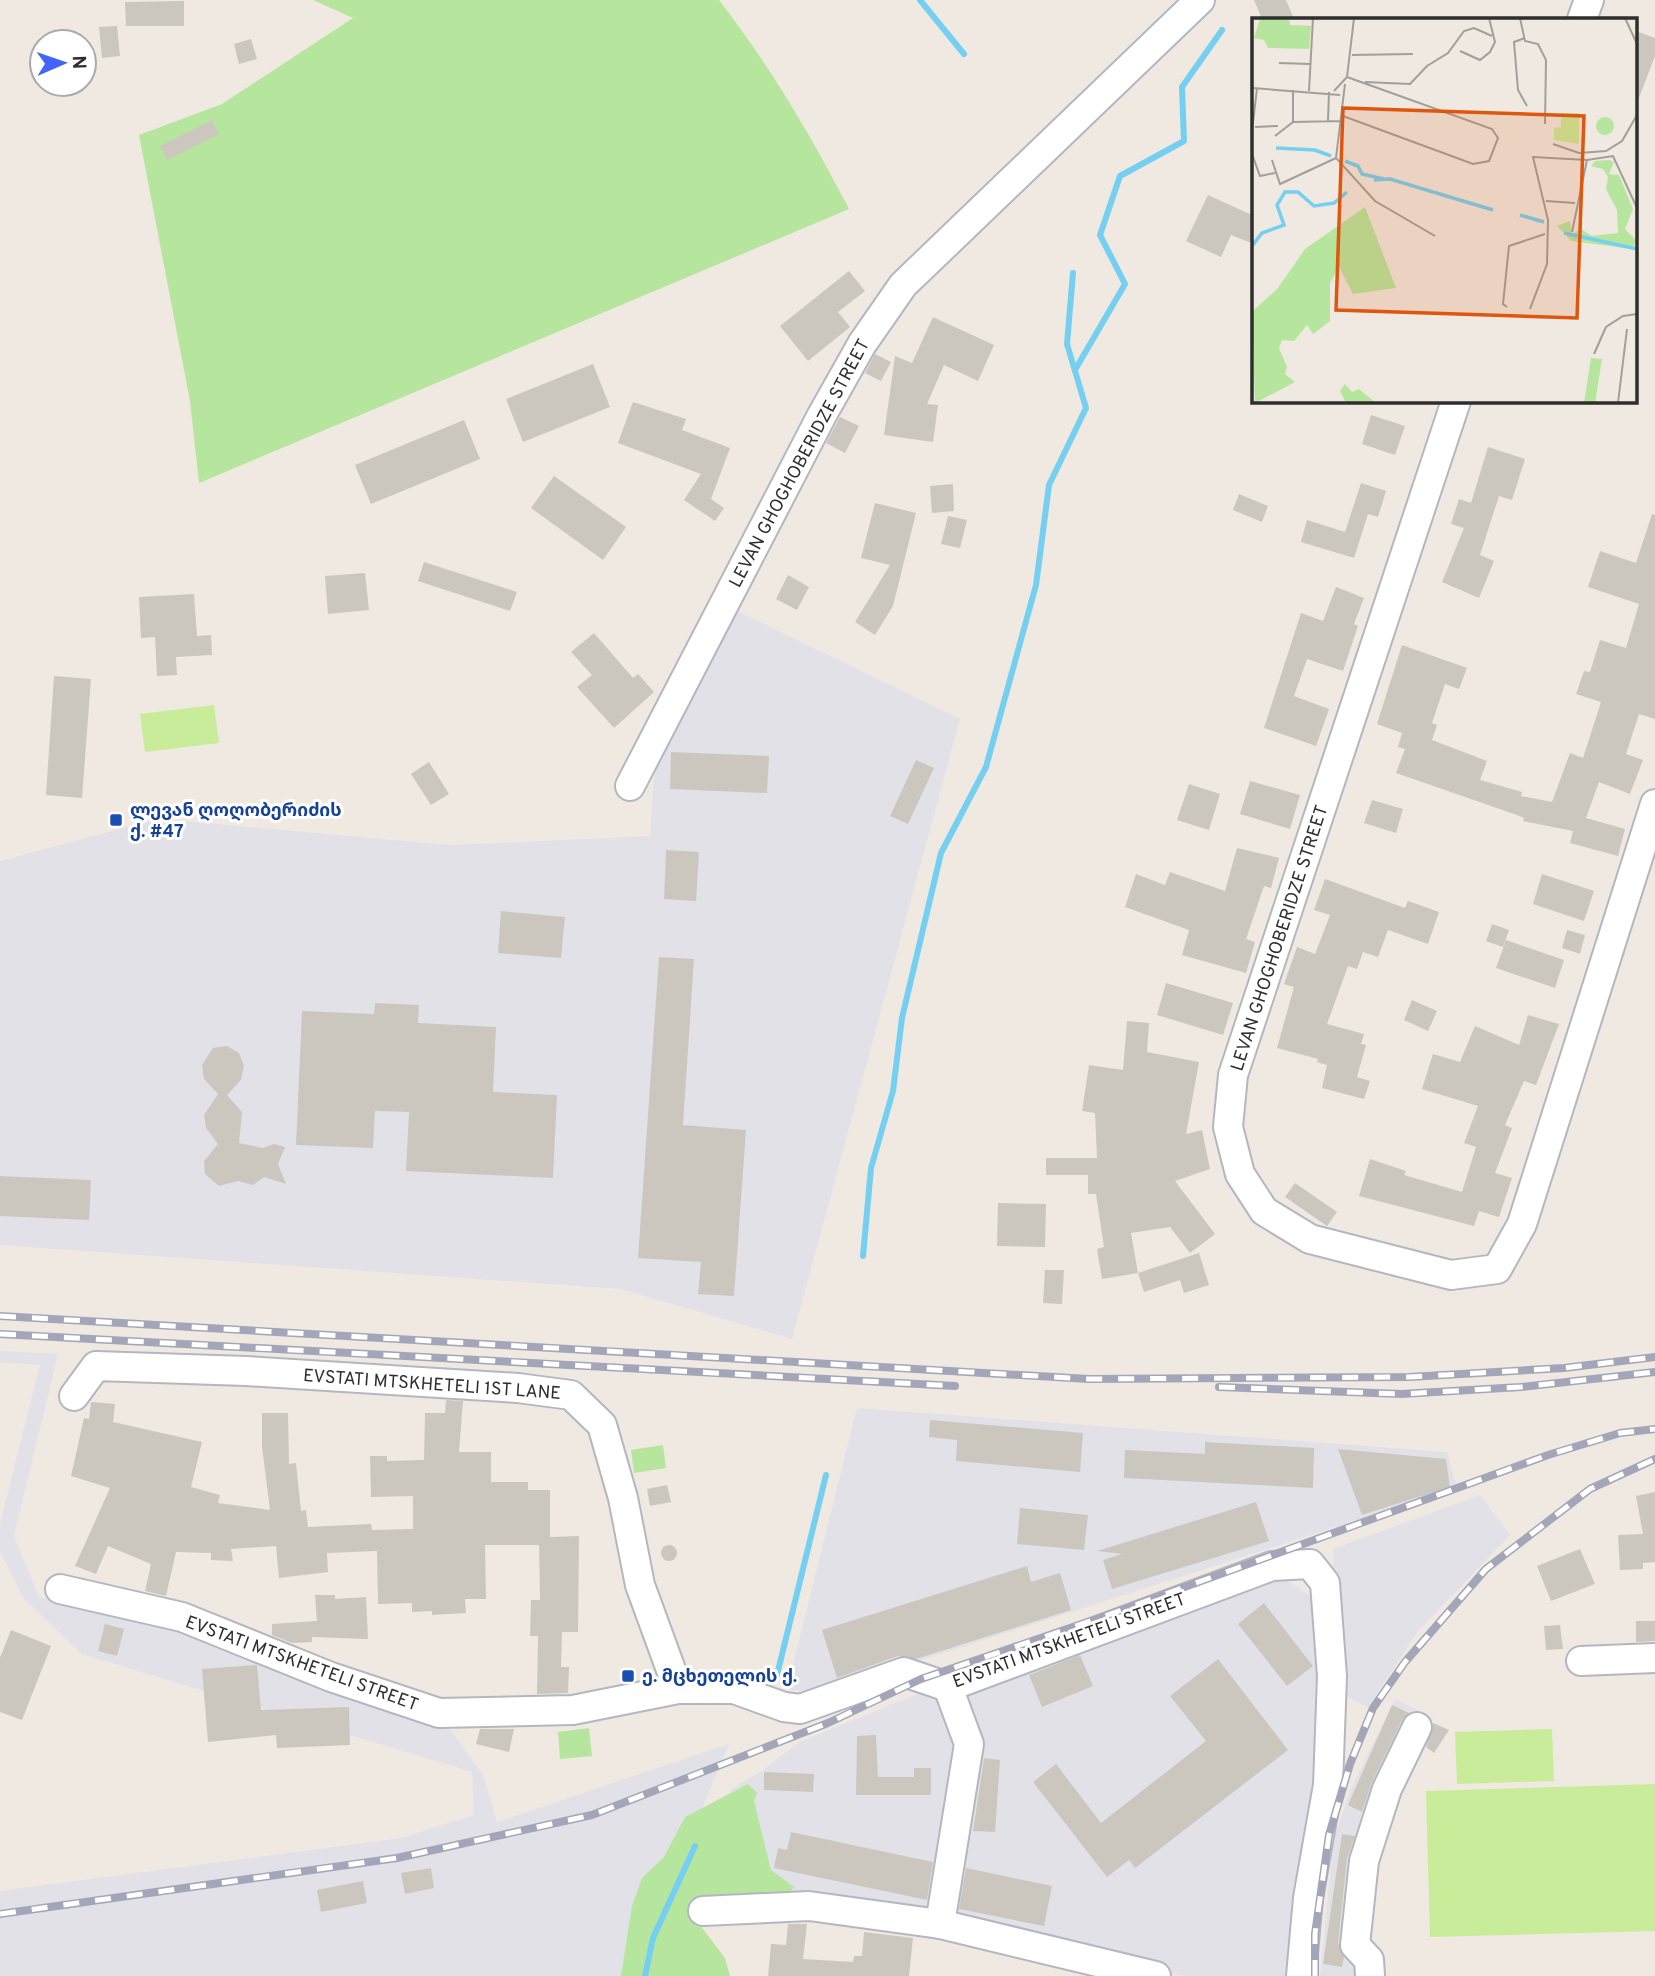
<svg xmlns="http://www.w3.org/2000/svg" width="1655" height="1976" font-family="Overpass,'Noto Sans Georgian',sans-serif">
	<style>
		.industrial { fill: #e3e1e8 }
		.green { fill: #b6e59e }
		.pitch { fill: #c9ec9a }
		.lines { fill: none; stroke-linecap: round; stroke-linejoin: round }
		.stream { stroke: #75cff0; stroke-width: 6 }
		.building { fill: #cbc7bf }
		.minor-casing { stroke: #b4b7c1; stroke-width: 32 }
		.minor { stroke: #fff; stroke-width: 28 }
		.rail-casing { stroke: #a3a6b8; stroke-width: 8 }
		.rail { stroke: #fff; stroke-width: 5; stroke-dasharray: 16; stroke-linecap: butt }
		.transit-dot { fill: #1a4fb4; stroke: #fff; stroke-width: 2.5 }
		.labels { text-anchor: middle; stroke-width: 6; stroke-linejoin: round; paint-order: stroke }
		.street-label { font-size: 18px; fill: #2e2e2e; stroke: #fff }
		.transit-label { font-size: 18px; font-weight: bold; fill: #164399; stroke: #fff; text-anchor: start }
		.inset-river { fill: none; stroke: #75cff0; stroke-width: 3.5 }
		.inset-road { fill: none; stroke: #a29e99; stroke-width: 2 }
		.view { fill: #df570e; fill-opacity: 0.15; stroke: #df570e; stroke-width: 3.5 }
		.inset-edge { fill: none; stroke: #2e2e2e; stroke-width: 3.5 }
	</style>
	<rect width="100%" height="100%" fill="#efe9e1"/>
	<g class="industrial">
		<polygon points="731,608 960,719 792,1339 620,1289 0,1245 0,861 157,819 450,845 650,836 655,763"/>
		<polygon points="0,1351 58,1354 14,1536 39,1597 139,1618 450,1729 483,1775 497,1822 729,1744 632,1976 0,1976 0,1891 401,1838 474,1815 472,1772 82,1654 23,1598 0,1550 0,1524 40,1365 0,1362"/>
		<polygon points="857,1408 1447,1452 1457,1488 819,1693 787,1689"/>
		<polygon points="1480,1495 1510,1535 1417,1632 1368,1708 1338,1691 1333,1549"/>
		<polygon points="1276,1574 1319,1601 1325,1717 1295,1976 1183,1976 858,1901 693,1899 731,1789 763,1770 799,1742 920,1693 931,1700"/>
		<polygon points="1395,1699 1433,1718 1368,1859 1363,1949 1376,1976 1320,1976 1334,1838 1351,1789"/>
	</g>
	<g class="green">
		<path d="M313,0H719C770,66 811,136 849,209L199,483L190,401L139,135L222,104L353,18Z"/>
		<polygon points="663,1445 666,1468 634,1473 631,1450"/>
		<polygon points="589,1728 592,1756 560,1759 558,1732"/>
		<polygon points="748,1784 757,1793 754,1801 771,1870 794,1887 785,1898 690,1912 725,1958 730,1976 621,1976 632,1906 642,1878 664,1857 685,1817"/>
	</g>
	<g class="pitch">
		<polygon points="214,705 219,743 145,752 140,714"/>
		<polygon points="1552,1729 1554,1781 1457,1784 1455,1732"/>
		<polygon points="1655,1784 1655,1931 1430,1937 1426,1791"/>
	</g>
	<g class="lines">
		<g class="stream">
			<polyline points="920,0 964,54"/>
			<polyline points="1075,370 1125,284 1100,235 1120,176 1184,141 1182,87 1222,30"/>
			<polyline points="863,1256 871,1168 893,1091 902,1018 941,853 986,767 1036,585 1049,485 1086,408 1067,344 1073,273"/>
			<polyline points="776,1679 826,1475"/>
			<polyline points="645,1976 653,1938 695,1846"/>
		</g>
	</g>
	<g class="building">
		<polygon points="1254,0 1286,0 1294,19 1262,19"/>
		<polygon points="184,1 184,26 126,26 125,2"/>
		<polygon points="117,26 120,56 102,58 99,27"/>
		<polygon points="1636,31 1655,38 1655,56 1637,103"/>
		<polygon points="251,39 257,59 239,64 234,44"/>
		<polygon points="212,120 219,134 167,160 160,146"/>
		<polygon points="1208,195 1254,216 1254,244 1231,235 1221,257 1186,241"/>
		<polygon points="849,271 865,291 838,312 850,327 808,361 780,326"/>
		<polygon points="933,317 994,345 978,381 944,365 927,404 938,405 933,442 884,435 895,356 912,363"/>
		<polygon points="875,354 891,362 881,381 865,373"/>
		<polygon points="593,364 610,407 523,442 506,399"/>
		<polygon points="633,402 686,419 682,430 730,448 711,499 724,508 715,521 684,500 701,474 618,443"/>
		<polygon points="1371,415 1405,426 1395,455 1362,444"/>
		<polygon points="840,417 859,426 845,453 826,443"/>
		<polygon points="464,420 480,459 371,504 355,465"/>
		<polygon points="1488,447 1525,459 1512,500 1499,496 1480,555 1494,561 1479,598 1442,582 1464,528 1451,524 1459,499 1471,503"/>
		<polygon points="554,476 626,527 603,560 531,508"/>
		<polygon points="1361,483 1386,491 1378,517 1368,514 1354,558 1301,542 1307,520 1345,532"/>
		<polygon points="953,484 954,511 932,513 930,486"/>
		<polygon points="1239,494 1268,506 1262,522 1233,510"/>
		<polygon points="875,503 916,513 893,606 875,635 855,622 890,565 861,558"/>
		<polygon points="1652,514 1655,515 1655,719 1639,714 1626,754 1643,760 1630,794 1599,782 1586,818 1625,829 1618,856 1570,843 1573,831 1523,821 1524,818 1517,815 1396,773 1405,749 1398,747 1402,733 1377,724 1402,645 1467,668 1459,689 1445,684 1432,723 1437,725 1432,740 1487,761 1480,780 1522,792 1521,796 1552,802 1570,753 1583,758 1601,702 1576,694 1584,671 1590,672 1600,640 1626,648 1639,604 1588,587 1600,551 1636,563"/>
		<polygon points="948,516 967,520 960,548 941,544"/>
		<polygon points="424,562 517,592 510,611 418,581"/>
		<polygon points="365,573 369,610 328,614 325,576"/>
		<polygon points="788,575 809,587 797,610 776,599"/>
		<polygon points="1336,587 1364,598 1354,624 1358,626 1343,671 1307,659 1294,696 1329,709 1316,746 1264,728 1301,613 1323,621"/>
		<polygon points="194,594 197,636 211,635 212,655 176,657 177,675 157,676 155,637 141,638 139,597"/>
		<polygon points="594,633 633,678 638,674 654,692 614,728 577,687 592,675 571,652"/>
		<polygon points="54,676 91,679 82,798 46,795"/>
		<polygon points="671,752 769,756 767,793 670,789"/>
		<polygon points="916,760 934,768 908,824 890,816"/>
		<polygon points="429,762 449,794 431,805 411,774"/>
		<polygon points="1250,781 1300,795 1290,829 1240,814"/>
		<polygon points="1189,784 1220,794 1209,830 1177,820"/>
		<polygon points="1372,800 1403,809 1396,833 1364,823"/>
		<polygon points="1237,848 1279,858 1271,888 1264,886 1246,939 1255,942 1246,973 1182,955 1189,930 1125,907 1136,874 1165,885 1170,872 1225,891"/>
		<polygon points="666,850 699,852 696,901 664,899"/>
		<polygon points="1542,874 1594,891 1584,921 1533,904"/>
		<polygon points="1325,879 1405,908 1408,901 1439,912 1428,944 1388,930 1378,957 1363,952 1357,969 1348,966 1327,1024 1364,1034 1361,1044 1366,1045 1357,1077 1370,1081 1364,1099 1322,1088 1327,1065 1317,1062 1318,1059 1277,1048 1294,987 1284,984 1297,947 1315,954 1330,915 1314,910"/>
		<polygon points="501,911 565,917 561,958 498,953"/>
		<polygon points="1492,924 1509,930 1503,947 1486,941"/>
		<polygon points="1567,930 1585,935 1580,954 1562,948"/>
		<polygon points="1506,940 1564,960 1555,988 1496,968"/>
		<polygon points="659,957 694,959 683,1125 746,1130 734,1296 698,1294 701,1262 638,1258"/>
		<polygon points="1166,983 1233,1003 1223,1035 1157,1015"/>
		<polygon points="1412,1000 1437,1011 1428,1031 1404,1020"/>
		<polygon points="375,1003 419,1005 418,1023 496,1027 493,1092 557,1095 553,1178 406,1171 409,1112 375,1111 373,1148 296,1145 302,1011 374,1014"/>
		<polygon points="1528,1015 1559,1024 1536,1085 1524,1081 1505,1125 1512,1128 1495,1173 1512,1178 1499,1217 1479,1211 1474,1226 1359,1196 1370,1159 1406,1171 1404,1175 1462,1192 1476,1147 1464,1143 1478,1106 1422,1089 1433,1054 1460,1062 1475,1026 1519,1045"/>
		<polygon points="1127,1021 1149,1023 1147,1052 1199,1062 1186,1134 1202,1130 1210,1169 1175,1181 1215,1234 1190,1253 1170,1227 1131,1233 1138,1273 1102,1279 1097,1249 1104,1247 1096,1194 1088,1194 1088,1175 1046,1175 1046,1158 1097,1158 1095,1113 1082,1111 1089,1065 1123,1070"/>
		<polygon points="227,1046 239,1053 244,1066 241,1080 227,1095 242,1112 239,1143 263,1148 274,1144 285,1147 278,1164 286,1184 264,1177 253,1185 238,1181 219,1186 205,1174 204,1161 218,1144 206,1128 204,1115 218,1094 204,1079 202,1065 213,1048"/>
		<polygon points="0,1176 91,1180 89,1220 0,1216"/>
		<polygon points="1295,1183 1337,1212 1327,1226 1285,1197"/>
		<polygon points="998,1203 1046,1204 1045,1247 997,1246"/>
		<polygon points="1199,1253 1209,1285 1184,1293 1180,1280 1144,1292 1138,1273"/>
		<polygon points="1045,1270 1064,1270 1062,1304 1043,1303"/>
		<polygon points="446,1400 463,1401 459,1452 491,1452 491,1482 528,1482 528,1490 550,1490 550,1537 579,1536 578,1632 562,1632 561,1667 569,1667 568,1693 537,1694 538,1636 530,1636 531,1600 540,1600 539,1545 485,1545 486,1599 465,1599 466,1613 432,1615 432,1611 412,1612 412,1603 378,1604 377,1551 327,1553 328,1572 279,1578 276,1546 231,1549 233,1561 211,1560 211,1553 176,1552 166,1596 145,1591 151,1564 108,1546 96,1574 75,1566 110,1488 71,1476 84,1418 89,1419 91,1402 115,1404 113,1422 202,1442 191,1487 220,1495 218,1503 270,1510 262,1447 262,1413 288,1413 289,1464 296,1463 301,1511 306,1510 308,1527 371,1524 372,1530 413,1529 413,1496 371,1497 370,1456 387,1456 387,1461 424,1460 425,1413 445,1413"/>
		<polygon points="930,1420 1083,1433 1080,1472 956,1461 957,1440 929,1437"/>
		<polygon points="1205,1442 1314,1448 1313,1488 1124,1478 1125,1450 1205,1454"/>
		<polygon points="1338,1449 1446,1459 1450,1487 1362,1515"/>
		<polygon points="667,1485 671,1502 650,1506 647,1489"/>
		<polygon points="1655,1492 1655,1562 1643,1563 1643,1569 1620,1570 1618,1535 1643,1534 1636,1496"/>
		<polygon points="1256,1502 1269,1541 1112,1589 1103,1560 1122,1554 1097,1551"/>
		<polygon points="1020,1508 1088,1515 1084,1550 1017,1544"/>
		<circle cx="669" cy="1553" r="8"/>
		<polygon points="1580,1549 1595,1584 1551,1601 1537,1566"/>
		<polygon points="1027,1566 1031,1582 1060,1573 1071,1610 916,1659 898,1656 837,1678 822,1630"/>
		<polygon points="315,1595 335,1595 335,1599 366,1597 368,1639 312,1637 312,1642 292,1643 272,1635 272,1624 317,1621"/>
		<polygon points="1264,1603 1313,1666 1287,1686 1238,1624"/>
		<polygon points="1636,1621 1655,1621 1655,1641 1636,1642"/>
		<polygon points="105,1624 124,1629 117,1656 98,1651"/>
		<polygon points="1560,1625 1563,1649 1546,1650 1544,1626"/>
		<polygon points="11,1630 51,1646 22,1720 0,1712 0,1658"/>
		<polygon points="1080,1655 1093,1686 1042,1707 1029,1675"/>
		<polygon points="1218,1659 1288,1750 1135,1868 1129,1860 1107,1877 1033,1782 1056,1764 1101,1823 1206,1741 1170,1696"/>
		<polygon points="257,1665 261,1710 349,1707 350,1745 277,1748 276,1735 208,1742 202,1669"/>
		<polygon points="1392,1705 1409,1713 1402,1720 1372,1782 1362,1812 1348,1805"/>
		<polygon points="1433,1723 1449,1730 1434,1753 1426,1747"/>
		<polygon points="480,1729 514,1729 509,1752 476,1744"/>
		<polygon points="876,1735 878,1777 914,1777 914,1768 931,1768 931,1795 856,1795 857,1736"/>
		<polygon points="984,1758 1000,1760 995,1832 973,1831"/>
		<polygon points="764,1772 814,1774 813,1792 764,1790"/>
		<polygon points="791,1832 933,1862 927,1900 774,1868 778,1848 787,1850"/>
		<polygon points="1342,1834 1355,1836 1347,1859 1338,1943 1344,1957 1342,1967 1323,1964"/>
		<polygon points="431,1868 434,1888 405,1894 401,1873"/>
		<polygon points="966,1868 1052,1886 1044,1926 959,1909"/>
		<polygon points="363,1881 367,1903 321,1912 317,1890"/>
		<polygon points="788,1924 807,1924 803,1959 853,1962 854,1956 862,1956 864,1932 913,1938 909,1976 768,1976 771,1944 786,1945"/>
	</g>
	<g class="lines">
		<g class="minor-casing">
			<g id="minor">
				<polyline points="1582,19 1589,0"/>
				<polyline points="1456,401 1233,1075 1228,1127 1240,1174 1264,1211 1310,1239 1451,1275 1497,1269 1522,1224 1655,804"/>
				<polyline points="630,786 822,415 862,344 903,285 1200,0"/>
				<polyline points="74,1396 96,1366 246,1371 518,1388 571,1395 602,1425 623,1498 640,1585 678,1689"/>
				<polyline points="60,1589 182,1617 331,1677 439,1713 573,1710 678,1689 734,1689 784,1707 800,1709 904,1672 948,1687 1272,1566 1310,1564 1325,1583 1332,1676 1328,1785 1308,1898 1301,1976"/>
				<polyline points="1581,1661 1655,1658"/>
				<polyline points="703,1911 809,1906 940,1924 1156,1976"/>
				<polyline points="940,1924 969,1744 948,1687"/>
				<polyline points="1370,1976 1369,1960 1355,1945 1364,1861 1387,1789 1417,1727"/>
			</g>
		</g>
		<use href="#minor" class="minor"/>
		<g class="rail-casing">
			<g id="rail">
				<polyline points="0,1316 1089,1379 1409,1377 1564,1368 1655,1357"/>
				<polyline points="0,1334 955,1386"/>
				<polyline points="1219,1387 1401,1394 1521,1387 1655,1372"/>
				<polyline points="0,1914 397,1858 592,1815 828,1723 921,1679 1105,1616 1548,1455 1620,1433 1655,1429"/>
				<polyline points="1315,1976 1315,1934 1329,1835 1350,1764 1373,1708 1405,1662 1486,1569 1590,1489 1655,1459"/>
			</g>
		</g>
		<use href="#rail" class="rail"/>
	</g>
	<g class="transit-dot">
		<rect x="109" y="813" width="14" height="14" rx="3.5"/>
		<rect x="621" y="1669" width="14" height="14" rx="3.5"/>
	</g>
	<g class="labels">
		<g class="street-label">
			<text transform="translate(799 463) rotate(-62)" y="6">LEVAN GHOGHOBERIDZE STREET</text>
			<text transform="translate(1279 938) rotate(-72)" y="6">LEVAN GHOGHOBERIDZE STREET</text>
			<text transform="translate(432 1384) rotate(4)" y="6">EVSTATI MTSKHETELI 1ST LANE</text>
			<text transform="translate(1069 1640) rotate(-20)" y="6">EVSTATI MTSKHETELI STREET</text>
			<text transform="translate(302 1663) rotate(20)" y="6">EVSTATI MTSKHETELI STREET</text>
		</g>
		<g class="transit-label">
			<text x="130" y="816">ლევან ღოღობერიძის<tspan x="130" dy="21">ქ. #47</tspan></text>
			<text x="642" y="1682">ე. მცხეთელის ქ.</text>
		</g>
	</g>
	<g transform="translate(1252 18)">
		<rect width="385" height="385" fill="#efe9e1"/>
		<path d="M37,0L38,7L59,8L57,31L16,30L12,22L2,20L8,1ZM344 108a9 9 0 1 1 18 0a9 9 0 1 1-18 0ZM357,142L362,144L357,156L367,157L381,191L373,211L385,223L380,231L319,223L305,208L318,203L320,216L329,211L340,218L366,215L365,192L354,171L356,159L351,151L339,148L343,143ZM113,189L144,270L101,276L87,249L78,265V303L61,316L55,307L42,323L30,322L27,330L35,349L33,356L43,364L3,385L0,294L26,270L53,231ZM339,340L350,341L343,385H332ZM93,366L100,374L107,371L124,385H94L88,373Z" fill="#b6e59e"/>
		<path d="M309,95H327V126L302,122V110L309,109Z" fill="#c9ec9a"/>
		<path class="inset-river" d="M24,130L63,132L79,138M93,143L106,148L110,156L132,161M122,162L138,161L241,192M268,197L292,204M312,215L385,231M0,228L10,215L32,207L25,187L33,174H46L62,188L82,185L95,174"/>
		<path class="inset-road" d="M268,0L273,23L286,26L294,42L293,106M373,0L385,26M273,20L262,24L266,72L275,88M208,33L228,42L238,34L243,24L237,0M100,37L161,36M27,45L58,46M113,64L158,66L175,48L196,35L212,13L222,10L240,18M93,66L84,140L123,183L183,218M0,70L88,77M57,73L61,0M82,73L95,59L102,0M91,98L221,146L237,143L246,120L240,111L95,59M76,103L77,74M41,104L89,103M3,109L26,108M0,114L5,70M23,118L41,104V72M301,126L327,135L354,133L370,123L385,97M0,136L8,158L23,155M20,142L28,166L84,140M294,183L323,185M320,214L335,142M255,289L251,286L257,228L293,216M278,291L295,246L296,202L281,139L335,142L361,138L385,190M342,336L354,309L371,298L385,296M366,385L375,311"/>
		<path class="view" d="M91,90L332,98L325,300L84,292Z"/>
		<rect width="385" height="385" class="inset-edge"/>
	</g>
	<g transform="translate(63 63) rotate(88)"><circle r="33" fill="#ffffff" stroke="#ababab" stroke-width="2"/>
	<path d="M0-5L12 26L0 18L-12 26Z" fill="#4264fb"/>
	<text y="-10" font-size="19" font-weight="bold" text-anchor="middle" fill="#2e2e2e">N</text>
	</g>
</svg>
